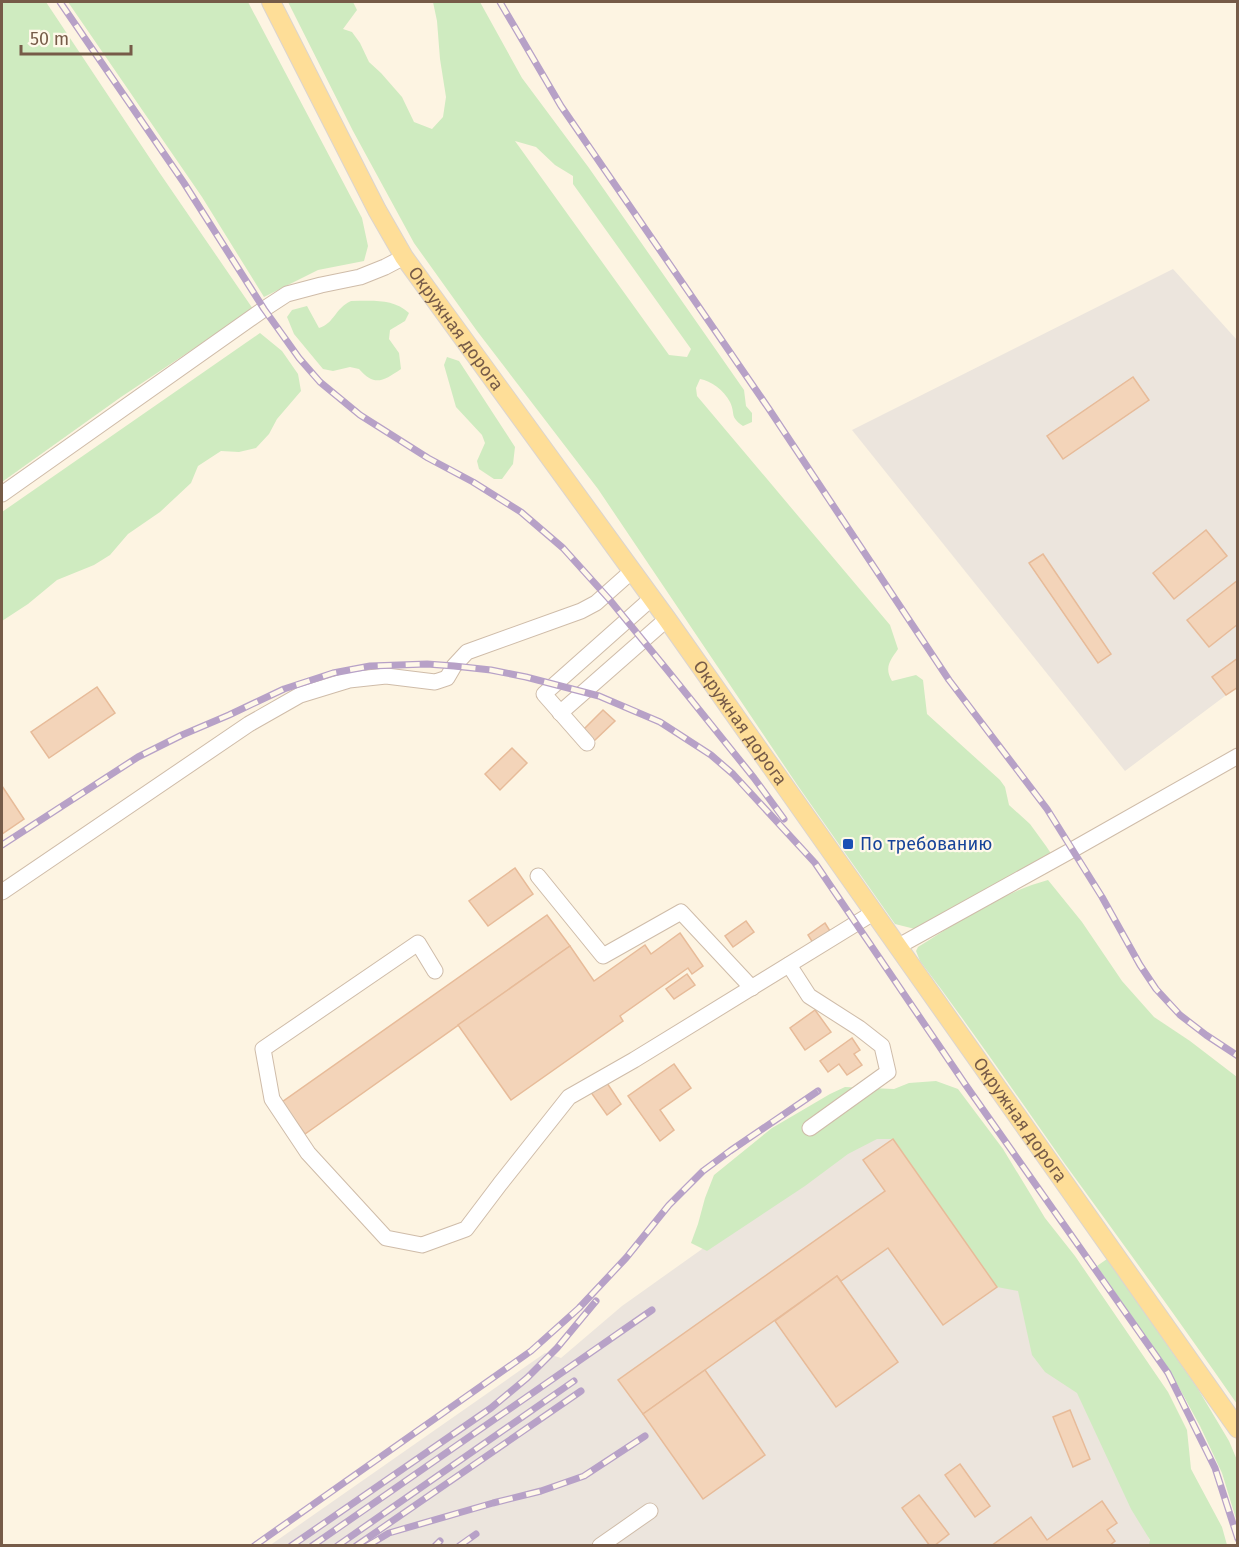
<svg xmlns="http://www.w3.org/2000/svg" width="1239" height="1547" font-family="'Fira Sans',sans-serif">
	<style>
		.industrial { fill: #ece5dd }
		.green { fill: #cfebc0; fill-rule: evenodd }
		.building { fill: #f3d4b9; stroke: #e7bb99; stroke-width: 1.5 }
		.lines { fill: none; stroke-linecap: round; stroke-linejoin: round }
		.minor-casing { stroke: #cfbca9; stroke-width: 17 }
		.major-casing { stroke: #dbd4cf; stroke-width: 20 }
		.minor { stroke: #fff; stroke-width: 15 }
		.major { stroke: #fede98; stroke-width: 18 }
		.rail-casing { stroke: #b7a1c7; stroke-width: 7 }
		.rail { stroke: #fff8e9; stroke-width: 4.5; stroke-dasharray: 14; stroke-linecap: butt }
		.transit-dot { fill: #1a4fb4; stroke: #fff8e9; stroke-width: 2 }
		.labels { text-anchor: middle; stroke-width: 4.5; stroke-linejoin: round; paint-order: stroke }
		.street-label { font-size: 18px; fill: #765b48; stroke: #fff8e9 }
		.transit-label { font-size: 18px; fill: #164399; stroke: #fff8e9; text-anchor: start }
	</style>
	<rect width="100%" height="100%" fill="#fdf4e2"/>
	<g class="industrial">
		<polygon points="1173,269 1237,340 1237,687 1125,771 852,430"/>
		<polygon points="931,1086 1000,1179 1152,1546 269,1546 545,1353 561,1358 622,1306"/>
	</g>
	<g class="green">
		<polygon points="2,2 46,2 159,172 253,309 121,397 2,482"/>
		<polygon points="68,2 248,2 362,218 368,246 364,261 318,270 264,297 202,197"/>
		<path d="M288,2H353L357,10L343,29L352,32L360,43L369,62L381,73L402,97L414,122L432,129L443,117L446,97L440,59L437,21L433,2H480L522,78L589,168L744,390L746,406L752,413V422L743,426C729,416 736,415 730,402C724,390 711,381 700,379L696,388L697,396L890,625L898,649C890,661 884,667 892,681L916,675L923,680L927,714L1000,780L1005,787L1009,805L1030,824L1046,846L1052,855L919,930L895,924L798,786L598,489L477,331L414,243L353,131ZM515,141L536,147L555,165L573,176V184L691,349L687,357L669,355Z"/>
		<path d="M351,301C371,301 393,298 409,313L405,321L390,330L389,339L399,353L401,369C383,381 375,387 359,369L350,367L333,371L323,369L294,334L287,317L292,310L307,306L319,328C335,323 334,309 351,301Z"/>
		<polygon points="260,333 282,351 298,374 301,391 277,419 269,434 256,448 239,452 221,451 198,466 191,483 160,512 128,534 110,555 94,565 57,580 28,604 2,621 2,512"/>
		<polygon points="447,357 459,361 515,447 513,464 502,479 494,479 479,469 477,461 485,443 482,435 456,407 444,365"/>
		<path d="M1048,880L1082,922L1122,981L1154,1017L1190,1041L1237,1077V1404C1181,1323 1123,1244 1065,1164C1017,1096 970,1027 920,961L916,951L918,947C959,921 1001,893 1048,880Z"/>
		<polygon points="936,1081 958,1089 1003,1149 1045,1218 1075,1256 1168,1392 1187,1430 1191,1469 1222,1527 1227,1545 1149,1545 1150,1540 1131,1509 1077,1393 1045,1372 1032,1355 1018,1291 997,1287 893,1139 877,1139 848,1154 805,1186 707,1251 691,1243 698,1224 705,1198 714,1175 772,1128 830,1094 845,1087 894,1089 909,1083"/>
		<polygon points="1107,1259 1198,1389 1229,1441 1237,1460 1237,1522 1222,1473 1200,1426 1170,1371 1097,1266"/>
	</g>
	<g class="building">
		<polygon points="1133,377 1149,400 1063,459 1047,436"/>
		<polygon points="1206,530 1227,556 1174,599 1153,573"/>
		<polygon points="1043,554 1111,654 1098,663 1029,563"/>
		<polygon points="1238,580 1238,624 1209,647 1187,620"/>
		<polygon points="1238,658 1238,687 1226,695 1212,677"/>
		<polygon points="97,687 115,713 49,758 31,732"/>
		<polygon points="603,710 615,721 594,741 583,730"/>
		<polygon points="512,748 527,763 500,790 485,774"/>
		<polygon points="2,786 24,819 2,834"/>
		<polygon points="515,868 533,894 488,926 469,901"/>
		<polygon points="547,915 570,946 305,1134 282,1102"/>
		<polygon points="746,921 754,932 733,947 725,936"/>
		<polygon points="825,923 830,931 813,943 808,935"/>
		<polygon points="680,933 703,966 692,974 688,968 620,1016 623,1021 511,1100 458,1025 570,946 594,981 645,945 651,954"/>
		<polygon points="687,974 695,985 674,999 666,989"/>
		<polygon points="815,1010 831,1032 805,1050 790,1028"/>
		<polygon points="852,1038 860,1050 854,1054 862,1065 847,1075 839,1064 828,1072 820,1061"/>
		<polygon points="674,1064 691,1088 660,1110 674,1130 660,1141 628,1096"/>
		<polygon points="605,1080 621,1104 607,1115 590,1091"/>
		<polygon points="893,1139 997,1287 943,1325 888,1248 841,1281 837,1276 643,1414 618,1380 885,1191 863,1160"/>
		<polygon points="837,1276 898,1362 836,1407 775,1321"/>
		<polygon points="705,1370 765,1455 703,1499 643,1414"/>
		<polygon points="1070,1410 1090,1459 1073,1467 1053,1417"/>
		<polygon points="960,1464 990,1506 975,1517 945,1475"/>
		<polygon points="919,1495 949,1534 934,1546 930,1546 902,1508"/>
		<polygon points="1102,1501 1117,1523 1107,1530 1115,1541 1109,1546 991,1546 1031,1517 1047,1540"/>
	</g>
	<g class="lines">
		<g class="minor-casing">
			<g id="minor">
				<polyline points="2,494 264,309 287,294 321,285 360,277 385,267 404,257"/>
				<polyline points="560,713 667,619"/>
				<polyline points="587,743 544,694 652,598"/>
				<polyline points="538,876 603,956 681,912 752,988"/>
				<polyline points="2,892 249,724 300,695 349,680 386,676 435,682 447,678 454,666 467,652 581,611 596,603 632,571"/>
				<polyline points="897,947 1072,850 1238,756"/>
				<polyline points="789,965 809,996 859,1028 882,1046 888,1072 810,1128"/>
				<polyline points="435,971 418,943 263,1049 272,1099 308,1153 386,1238 422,1245 466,1229 500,1184 569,1097 634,1060 873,913"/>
				<polyline points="600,1546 650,1511"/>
			</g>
		</g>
		<g class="major-casing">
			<g id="major">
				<path id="s1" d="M271,2L377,210L404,257L667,619L1238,1429"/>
			</g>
		</g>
		<use href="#minor" class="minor"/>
		<use href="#major" class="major"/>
		<g class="rail-casing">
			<g id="rail">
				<polyline points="60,2 184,183 264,309 299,358 320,382 360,415 428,458 473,482 521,512 563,548 609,599 668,671 754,778 784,819"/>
				<polyline points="500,2 561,106 769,409 949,680 1047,809 1102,897 1140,965 1156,989 1180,1015 1206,1035 1238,1056"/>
				<polyline points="2,845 138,757 182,735 229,715 284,689 333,673 370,666 427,664 454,666 491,670 526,677 599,696 660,722 711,755 733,774 815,863 965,1084 1168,1373 1215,1468 1238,1539"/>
				<polyline points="254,1546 531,1351 579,1308 626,1258 669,1205 703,1171 730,1151 818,1091"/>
				<polyline points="291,1546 491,1408 527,1378 557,1348 596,1301"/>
				<polyline points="312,1546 652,1310"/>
				<polyline points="337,1546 574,1381"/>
				<polyline points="356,1546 581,1391"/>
				<polyline points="367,1546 389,1533 493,1503 541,1491 584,1476 645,1436"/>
				<polyline points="435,1546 440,1541"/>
				<polyline points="459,1546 476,1534"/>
			</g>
		</g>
		<use href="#rail" class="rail"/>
	</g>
	<rect class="transit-dot" x="842" y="838" width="12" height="12" rx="3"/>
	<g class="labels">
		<g class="street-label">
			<text dy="6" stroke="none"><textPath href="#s1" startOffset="376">Окружная дорога</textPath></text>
			<text dy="6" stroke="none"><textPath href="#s1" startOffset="862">Окружная дорога</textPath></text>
			<text dy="6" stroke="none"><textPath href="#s1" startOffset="1348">Окружная дорога</textPath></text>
		</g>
		<g class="transit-label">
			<text x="860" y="850">По требованию</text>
		</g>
	</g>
	<rect width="1239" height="1547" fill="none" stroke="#765b48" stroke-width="6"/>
	<path d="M21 45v9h110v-9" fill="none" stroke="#765b48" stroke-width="3"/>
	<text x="30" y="45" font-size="18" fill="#765b48" stroke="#fff8e9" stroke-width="4.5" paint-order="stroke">50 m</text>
</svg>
